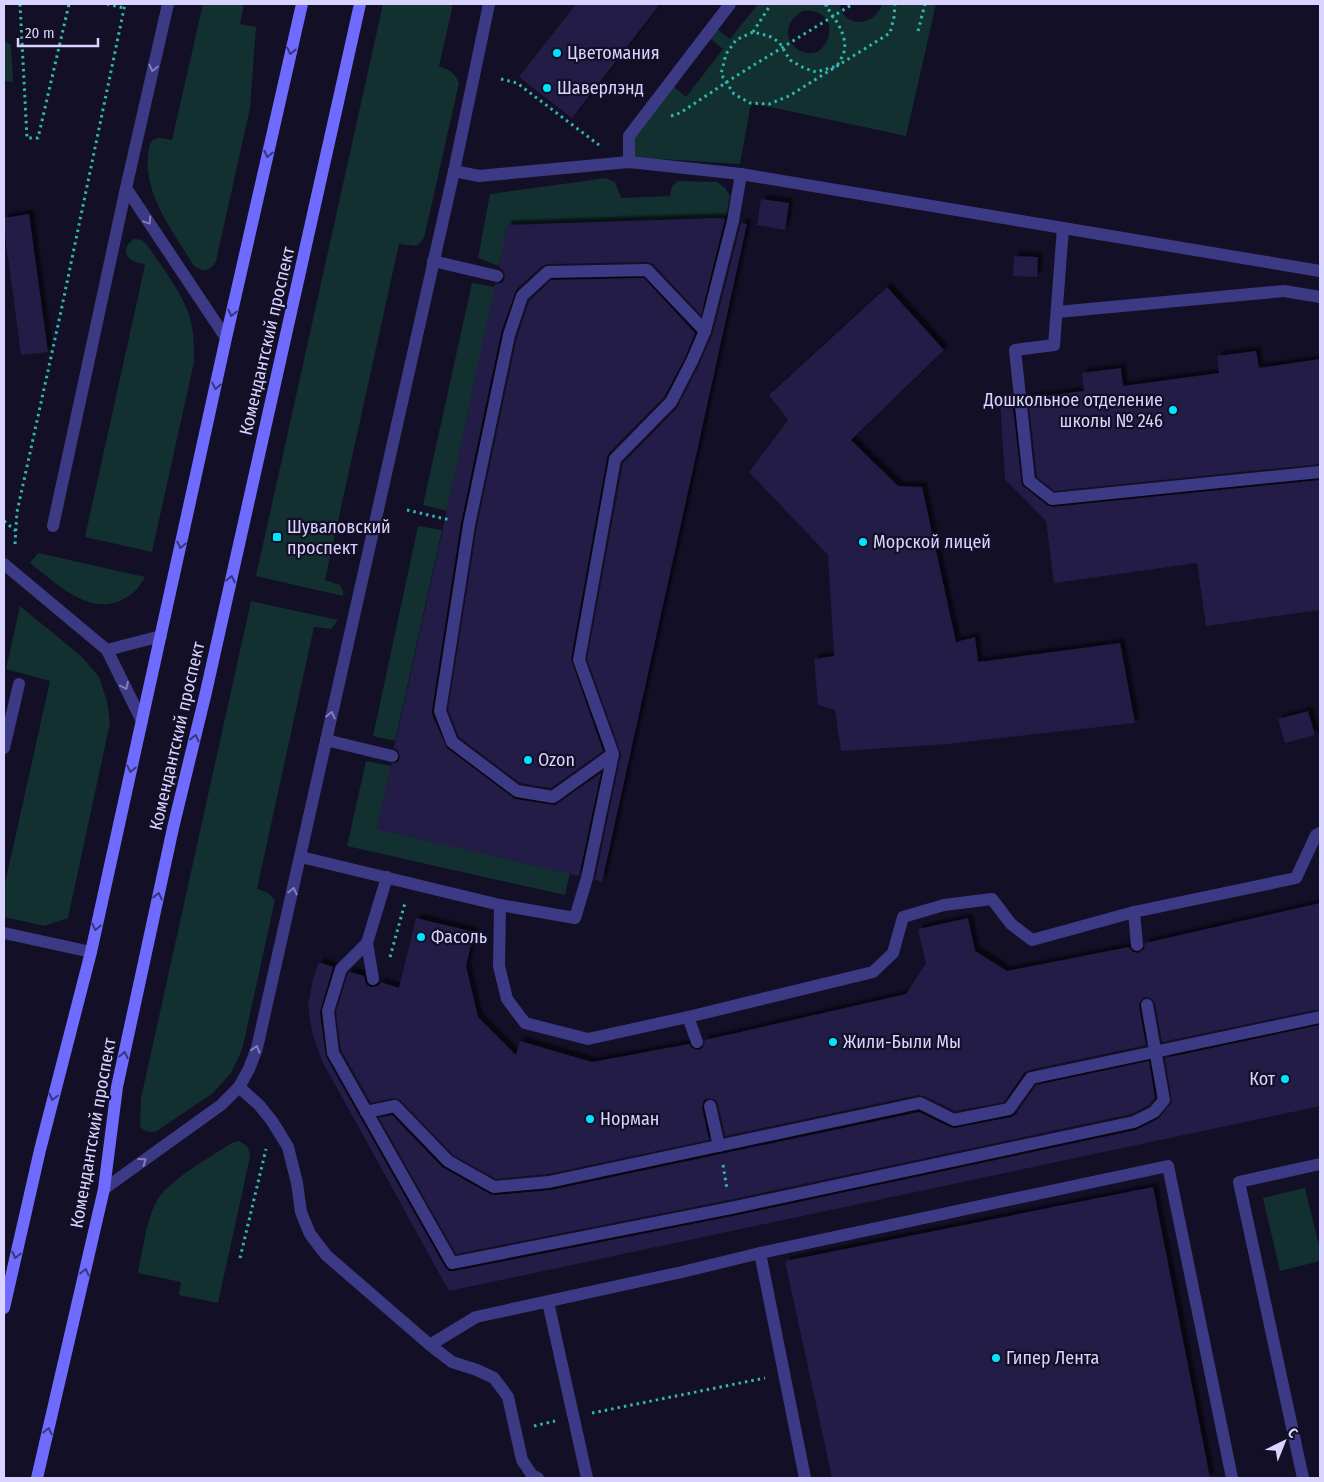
<svg xmlns="http://www.w3.org/2000/svg" width="1324" height="1482" font-family="'Fira Sans Condensed',sans-serif">
	<style>
		.green { fill: #12302f; fill-rule: evenodd }
		.building { fill: #241b47; filter: url(#shadow) }
		.lines { fill: none; stroke-linecap: round; stroke-linejoin: round }
		.path { stroke: #2fb8b0; stroke-width: 3; stroke-dasharray: 2.5 4; stroke-linecap: butt }
		.service { stroke: #3d3a85; stroke-width: 12 }
		.minor { stroke: #3d3a85; stroke-width: 12 }
		.secondary { stroke: #6f6bff; stroke-width: 12 }
		.oneway { stroke: #38347d }
		.oneway2 { stroke: #837fbc }
		.poi-dot { fill: #00e5ff; stroke: #130f26; stroke-width: 2 }
		.labels { text-anchor: middle; stroke-width: 4.5; stroke-linejoin: round; paint-order: stroke }
		.poi-label { font-size: 18px; fill: #d9d4ff; stroke: #130f26; text-anchor: start }
		.street-label { font-size: 18px; fill: #d9d4ff; stroke: #130f26 }
	</style>
	<defs>
		<filter id="shadow"><feDropShadow dx="4.5" dy="-4.5" stdDeviation="1" flood-color="#0009"/></filter>
	</defs>
	<rect width="100%" height="100%" fill="#130f26"/>
	<g class="green">
		<path d="M203,4H244L240,24L256,27L250,108L216,261C211,271 203,273 194,266C173,231 144,196 148,154C149,148 149,143 153,140C159,136 166,139 172,140Z"/>
		<path d="M383,4H453L439,66C450,71 454,71 459,83L424,238L417,246L399,244L325,580L340,585L343,591V596L256,576Z"/>
		<path d="M758,4H839C840,7 841,12 844,15C856,29 878,20 882,4H936L906,136L751,103L740,164L629,157V136L670,83L686,97L723,49L706,35L713,26L730,39ZM803,11C849,7 827,72 796,48C781,36 789,18 803,11Z"/>
		<polygon points="4,41 11,45 13,82 4,81"/>
		<polygon points="606,178 615,182 621,198 670,196 672,186 678,181 717,182 725,188 730,196 725,220 717,218 508,225 499,266 478,258 490,194"/>
		<path d="M134,239L142,240L148,246C163,269 182,292 190,318C194,332 194,347 194,362L152,552L85,537L145,265C142,263 137,263 133,261C122,255 125,245 134,239Z"/>
		<polygon points="472,283 495,287 447,511 423,505"/>
		<polygon points="418,526 442,530 395,741 373,736"/>
		<path d="M38,553L145,577C142,582 138,588 134,592C96,624 60,586 30,563Z"/>
		<path d="M251,601L338,620L331,629L314,627L257,889L267,892L275,900L242,1050L231,1073L213,1093L157,1131C149,1133 145,1132 140,1126L141,1098Z"/>
		<polygon points="20,606 82,657 99,677 107,701 110,723 68,918 44,926 4,917 4,888 50,681 6,669"/>
		<polygon points="366,761 391,766 377,829 570,873 565,895 347,846"/>
		<path d="M238,1141C247,1144 249,1148 250,1157L218,1303L179,1295L181,1282L138,1273C143,1250 146,1219 158,1199C169,1180 212,1156 232,1143Z"/>
		<polygon points="1305,1188 1320,1250 1320,1261 1280,1271 1263,1198"/>
	</g>
	<g class="building">
		<polygon points="576,4 660,4 572,118 519,77"/>
		<polygon points="761,199 789,203 785,230 757,225"/>
		<polygon points="29,214 48,352 21,355 4,227 4,218"/>
		<polygon points="717,218 725,219 701,315 653,264 647,262 547,264 542,266 516,290 501,333 461,523 432,710 432,714 447,748 515,799 555,805 601,773 579,876 377,829 391,764 398,762 400,757 398,750 394,748 445,519 495,284 503,282 505,277 503,270 499,268 507,225"/>
		<polygon points="741,223 747,224 602,882 595,880 621,754 587,659 623,463 677,408 699,365 713,333"/>
		<polygon points="1014,256 1038,257 1037,277 1013,276"/>
		<polygon points="644,278 695,333 685,358 664,397 609,453 607,458 571,659 603,751 551,788 520,783 459,737 448,710 477,526 517,337 529,301 551,280"/>
		<polygon points="887,287 944,350 851,440 898,486 922,487 956,642 975,637 978,662 1120,643 1135,723 947,744 841,751 835,710 818,705 814,659 834,656 828,555 749,472 788,420 769,395"/>
		<polygon points="1256,351 1259,368 1320,359 1320,464 1054,491 1037,477 1028,398 1084,391 1082,373 1121,368 1123,386 1219,373 1217,356"/>
		<polygon points="1012,400 1022,485 1047,505 1052,507 1320,480 1320,610 1206,626 1197,563 1054,583 1046,521 1005,479 1000,401"/>
		<polygon points="1308,711 1315,735 1285,743 1278,719"/>
		<polygon points="1320,903 1320,1009 1162,1042 1155,1003 1150,998 1145,997 1140,1002 1139,1006 1146,1045 1029,1070 1024,1073 1004,1102 955,1111 924,1096 918,1095 725,1136 718,1104 716,1100 709,1098 704,1100 702,1107 709,1140 548,1174 496,1179 453,1155 400,1100 393,1098 371,1103 341,1050 336,1012 348,973 350,972 364,976 366,984 371,987 378,986 381,982 399,988 416,918 474,932 466,966 478,1017 516,1055 520,1041 592,1062 689,1044 692,1048 699,1050 703,1047 705,1040 906,994 926,963 918,929 968,918 975,951 1007,971 1129,947 1133,952 1138,953 1144,949 1145,943"/>
		<polygon points="319,962 333,967 320,1012 326,1057 445,1267 449,1271 454,1271 733,1216 1136,1130 1158,1119 1172,1102 1165,1058 1320,1025 1320,1106 449,1291 322,1061 312,1032 308,1005 313,979"/>
		<polygon points="1149,1061 1155,1098 1149,1105 1131,1114 729,1200 456,1254 379,1118 392,1115 442,1167 490,1194 495,1195 551,1190 919,1112 950,1127 955,1128 1011,1117 1016,1114 1036,1085"/>
		<polygon points="1153,1187 1210,1478 832,1478 785,1261"/>
	</g>
	<g class="lines">
		<g class="path">
			<polyline points="20,4 27,138 38,138 69,4"/>
			<polyline points="107,4 124,8"/>
			<path d="M827,4L826,6C835,19 848,35 844,52C843,56 839,62 837,66L816,72L804,68L790,60L779,42L769,36L753,32L736,40L726,54L721,74L734,94L750,103L769,104L789,96L890,33L894,17L895,4"/>
			<polyline points="918,31 925,4"/>
			<polyline points="753,32 771,4"/>
			<polyline points="501,79 517,83 599,145"/>
			<polyline points="671,116 680,113 736,76 853,4"/>
			<polyline points="407,510 450,520"/>
			<polyline points="4,521 16,531"/>
			<polyline points="15,544 17,512 60,316 125,4"/>
			<polyline points="390,957 405,903"/>
			<polyline points="723,1165 727,1189"/>
			<polyline points="240,1258 266,1149"/>
			<polyline points="592,1413 765,1378"/>
			<polyline points="534,1426 555,1421"/>
		</g>
		<g class="service">
			<polyline points="629,162 629,136 730,4"/>
			<polyline points="454,171 479,176 629,162 741,174 1320,271"/>
			<polyline points="1063,228 1054,345 1015,350 1029,481 1052,499 1320,472"/>
			<polyline points="433,261 497,276"/>
			<polyline points="1057,312 1284,291 1320,297"/>
			<polyline points="705,331 733,221 741,174"/>
			<polyline points="53,526 126,188"/>
			<polyline points="326,740 392,756"/>
			<polyline points="4,748 19,684"/>
			<polyline points="301,857 500,905 499,966 507,999 525,1023 588,1039 688,1017 873,972 893,953 903,917 944,905 992,899 1011,924 1032,940 1134,912 1296,878 1316,835 1320,833"/>
			<polyline points="387,877 367,943 341,969 328,1011 333,1053 452,1263 731,1208 1134,1122 1154,1112 1164,1100 1147,1005"/>
			<polyline points="500,905 575,918 587,878 613,754 579,660 615,459 671,402 692,361 705,331 647,270 548,272 522,296 509,335 469,525 440,711 452,742 517,791 553,797 613,754"/>
			<polyline points="1134,912 1137,945"/>
			<polyline points="4,933 91,952"/>
			<polyline points="367,943 373,979"/>
			<polyline points="688,1017 697,1042"/>
			<polyline points="239,1087 259,1105 272,1121 288,1147 297,1183 301,1212 310,1234 326,1255 430,1345 452,1362 477,1370 494,1378 508,1397 522,1460 532,1475 538,1478"/>
			<polyline points="710,1106 719,1146"/>
			<polyline points="366,1112 395,1106 448,1161 494,1187 549,1182 920,1103 954,1120 1009,1109 1031,1078 1320,1017"/>
			<polyline points="760,1253 1168,1166 1232,1478"/>
			<polyline points="548,1302 587,1478"/>
			<polyline points="430,1345 476,1317 682,1272 760,1253 805,1478"/>
			<polyline points="1303,1478 1239,1182 1320,1164"/>
		</g>
		<g class="minor">
			<polyline points="168,4 126,188 226,338"/>
			<polyline points="4,564 107,650 142,721"/>
			<polyline points="107,650 161,636"/>
			<polyline points="104,1189 221,1105 239,1087 249,1069 257,1048 454,171 489,4"/>
		</g>
		<g class="secondary">
			<polyline points="4,1308 40,1150 91,952 226,338 302,4"/>
			<polyline points="37,1478 104,1189 117,1087 173,828 206,692 360,4"/>
		</g>
	</g>
	<defs><path id="oneway-chevron" d="M-2-3.5L2.5 0L-2 3.5" fill="none" stroke-width="1.6" stroke-linecap="round" stroke-linejoin="round" transform="scale(1.25)"/></defs>
	<g class="oneway">
		<use href="#oneway-chevron" transform="translate(291 51) rotate(103)"/>
		<use href="#oneway-chevron" transform="translate(268 154) rotate(103)"/>
		<use href="#oneway-chevron" transform="translate(232 313) rotate(103)"/>
		<use href="#oneway-chevron" transform="translate(216 386) rotate(102)"/>
		<use href="#oneway-chevron" transform="translate(181 545) rotate(102)"/>
		<use href="#oneway-chevron" transform="translate(231 579) rotate(-77)"/>
		<use href="#oneway-chevron" transform="translate(195 738) rotate(-76)"/>
		<use href="#oneway-chevron" transform="translate(131 769) rotate(103)"/>
		<use href="#oneway-chevron" transform="translate(158 896) rotate(-78)"/>
		<use href="#oneway-chevron" transform="translate(96 927) rotate(102)"/>
		<use href="#oneway-chevron" transform="translate(124 1055) rotate(-78)"/>
		<use href="#oneway-chevron" transform="translate(53 1097) rotate(105)"/>
		<use href="#oneway-chevron" transform="translate(16 1255) rotate(103)"/>
		<use href="#oneway-chevron" transform="translate(85 1272) rotate(-77)"/>
		<use href="#oneway-chevron" transform="translate(48 1431) rotate(-77)"/>
	</g>
	<g class="oneway2">
		<use href="#oneway-chevron" transform="translate(153 68) rotate(103)"/>
		<use href="#oneway-chevron" transform="translate(148 221) rotate(56)"/>
		<use href="#oneway-chevron" transform="translate(125 686) rotate(64)"/>
		<use href="#oneway-chevron" transform="translate(331 715) rotate(-78)"/>
		<use href="#oneway-chevron" transform="translate(293 891) rotate(-77)"/>
		<use href="#oneway-chevron" transform="translate(256 1049) rotate(-73)"/>
		<use href="#oneway-chevron" transform="translate(143 1161) rotate(-36)"/>
	</g>
	<g class="poi-dot">
		<circle cx="557" cy="53" r="5"/>
		<circle cx="547" cy="88" r="5"/>
		<circle cx="1173" cy="410" r="5"/>
		<rect x="272" y="532" width="10" height="10" rx="2.5"/>
		<circle cx="863" cy="542" r="5"/>
		<circle cx="528" cy="760" r="5"/>
		<circle cx="421" cy="937" r="5"/>
		<circle cx="833" cy="1042" r="5"/>
		<circle cx="1285" cy="1079" r="5"/>
		<circle cx="590" cy="1119" r="5"/>
		<circle cx="996" cy="1358" r="5"/>
	</g>
	<g class="labels">
		<g class="poi-label">
			<text x="567" y="59">Цветомания</text>
			<text x="557" y="94">Шаверлэнд</text>
			<text x="1163" y="406" text-anchor="end">Дошкольное отделение<tspan x="1163" dy="21">школы № 246</tspan></text>
			<text x="287" y="533">Шуваловский<tspan x="287" dy="21">проспект</tspan></text>
			<text x="873" y="548">Морской лицей</text>
			<text x="538" y="766">Ozon</text>
			<text x="431" y="943">Фасоль</text>
			<text x="843" y="1048">Жили-Были Мы</text>
			<text x="1275" y="1085" text-anchor="end">Кот</text>
			<text x="600" y="1125">Норман</text>
			<text x="1006" y="1364">Гипер Лента</text>
		</g>
		<g class="street-label">
			<text transform="translate(267 341) rotate(-77)" y="6">Комендантский проспект</text>
			<text transform="translate(177 736) rotate(-77)" y="6">Комендантский проспект</text>
			<text transform="translate(93 1133) rotate(-80)" y="6">Комендантский проспект</text>
		</g>
	</g>
	<rect width="1324" height="1482" fill="none" stroke="#d9d4ff" stroke-width="10"/>
	<g transform="translate(1284 1442) rotate(43)" stroke="#130f26" stroke-width="4" paint-order="stroke">
	<path d="M0-4L9 19L0 12L-9 19Z" fill="#d9d4ff"/>
	<text y="-8" font-size="14" font-weight="bold" text-anchor="middle" fill="#d9d4ff">С</text>
	</g>
	<path d="M18 38v8h80v-8" fill="none" stroke="#d9d4ff" stroke-width="2.5"/>
	<text x="25" y="38" font-size="15" fill="#d9d4ff" stroke="#130f26" stroke-width="4" paint-order="stroke">20 m</text>
</svg>
